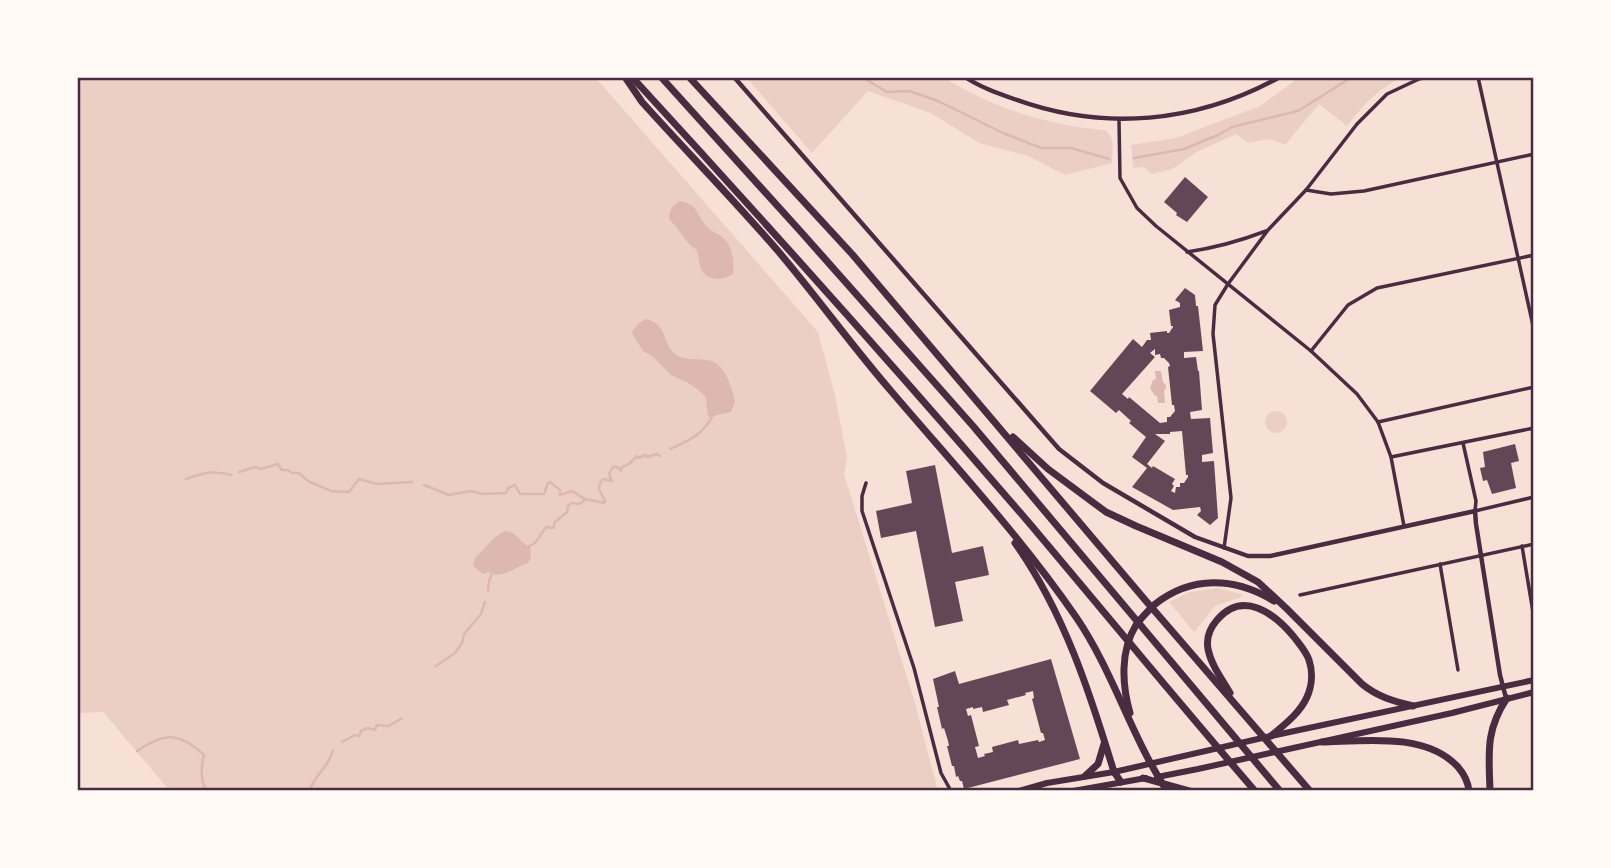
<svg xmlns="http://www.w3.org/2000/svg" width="1611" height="868" font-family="'PT Sans',sans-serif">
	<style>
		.green { fill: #ebcfc5 }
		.water { fill: #dcb8b0 }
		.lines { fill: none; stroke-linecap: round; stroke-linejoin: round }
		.stream { stroke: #dcb8b0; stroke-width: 2.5 }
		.building { fill: #644757; fill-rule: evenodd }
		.minor { stroke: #4a2c40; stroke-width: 3.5 }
		.tertiary { stroke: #4a2c40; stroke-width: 4.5 }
		.primary { stroke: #4a2c40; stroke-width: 6 }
		.motorway { stroke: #4a2c40; stroke-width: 7 }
		.neatline { fill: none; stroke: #4a2c40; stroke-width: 2.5 }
	</style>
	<rect width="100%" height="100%" fill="#f7e1d7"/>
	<g class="green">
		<polygon points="77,77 595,77 818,332 835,395 847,458 844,474 915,703 938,791 170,791 103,712 77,713"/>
		<path d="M746,77H943C993,108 1046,125 1105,130C1116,137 1112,152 1112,163L1065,175L1028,156L979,143L931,113L868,91L812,153Z"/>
		<path d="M1300,77H1403C1378,88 1363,106 1347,126L1319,104L1285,145L1270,139L1249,143L1236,134L1197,152L1172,169L1152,174L1143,167L1133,168L1131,145L1176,138L1260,106Z"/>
		<circle cx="1276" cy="422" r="11"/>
		<polygon points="1217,588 1242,594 1242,597 1215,606 1194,632 1169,602 1190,592"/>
	</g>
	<g class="water">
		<path d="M680,201C699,206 694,210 704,223C710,231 715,232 722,237C732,243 735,264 733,274C723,281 706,281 701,269C698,263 699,256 697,250C684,242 680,229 669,219C669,211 672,205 680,201Z"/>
		<path d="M646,319C666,324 662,338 672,351C682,364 702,356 714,362C726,368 732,389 735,401L731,412L708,417L706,398L702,393L690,384L671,375L653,357L643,351L632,333C635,326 639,322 646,319Z"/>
		<polygon points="1155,371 1161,371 1163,382 1166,385 1166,388 1164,391 1165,403 1158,403 1157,396 1155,396 1150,388 1153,380 1156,379"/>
		<path d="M505,531C519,533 519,542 530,547L531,558L528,563C517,567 508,574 496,575L491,572L483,574L473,566L475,558C485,549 493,536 505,531Z"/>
	</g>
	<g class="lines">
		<g class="stream">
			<polyline points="867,80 887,92 909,91 938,101 1003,133 1041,148 1071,148 1109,159"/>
			<polyline points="1134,158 1184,149 1218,135 1232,127 1298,111 1352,77"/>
			<path d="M670,449C690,440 703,435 713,415"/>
			<polyline points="239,472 255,467 261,469 278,464 282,470 288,470 292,473 299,473 308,481 331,491 349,492 359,479 377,484 412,482"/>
			<path d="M186,479C204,473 212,470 231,475"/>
			<polyline points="424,485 449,495 471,491 482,494 506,493 508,488 515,485 520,494 544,494 548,483 550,482 560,490 560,495 572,491 585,499"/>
			<polyline points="527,547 535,543 546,527 554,528 554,523 567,512 568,506 572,503 579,504 586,499 604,503 605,501 599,489 600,483 603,479 612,481 609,474 613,467 617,467 621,471 622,467 629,464 637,456 638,458 646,455 647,457 657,454 660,456"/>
			<polyline points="488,591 489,581 493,571"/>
			<polyline points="436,666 455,653 462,643 464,634 481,614 485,602"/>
			<polyline points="342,742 355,735 359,736 361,731 368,728 375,730 377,725 389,726 402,718"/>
			<path d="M137,751C165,732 179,732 204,755C201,766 200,781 207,791"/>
			<path d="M311,787C317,773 330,765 333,750"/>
		</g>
	</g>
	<g class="building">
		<polygon points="1185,177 1208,197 1187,222 1176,215 1177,213 1164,202"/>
		<path d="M1185,288L1195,295L1196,306H1198L1203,351L1184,352V358L1196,357L1198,371H1199L1202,410L1190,412L1191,419L1210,418L1213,453L1202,455V462L1214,461L1218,518L1210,525L1197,515L1201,511L1200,507L1173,510L1132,487L1147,468L1132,457L1146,437L1129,423L1131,421L1119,410L1116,413L1090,391L1133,339L1142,347L1147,340H1151L1150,333L1167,331V333H1169L1173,327V326H1171L1169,310L1180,307V303L1175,300ZM1155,349V355L1160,354L1161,358H1164L1169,363L1170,366L1168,367L1172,405H1174L1175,411L1170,417H1167V422L1160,423L1129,397L1128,399L1122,394L1155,357L1150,353ZM1182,431L1186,475H1188V477L1184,483H1180V487H1176L1175,493L1171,491L1174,486L1172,484L1175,479L1153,466L1152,468L1147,464L1165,441L1155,434H1170V432Z"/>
		<polygon points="1515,444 1519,461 1511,463 1516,488 1492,494 1487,480 1483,481 1480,468 1485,467 1483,452"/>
		<polygon points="935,465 952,553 983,546 989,575 955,582 963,621 935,627 916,531 881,538 876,511 912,503 906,471"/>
		<path d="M1051,659L1080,759L964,789L962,781H960L958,776L956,777L954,766H952L947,746H949L948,741L944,728L942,729L937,707H939L933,679L955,671L959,684ZM1033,691L1034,698L1032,699L1041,733H1043L1045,740L1039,742L1038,740L1019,744L1018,740L992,747L993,752L984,754L985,756L978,758L975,747L979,746L971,715L968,716L966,709L973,707V709L982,707L983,712L1009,705L1007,700L1026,695L1025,693Z"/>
	</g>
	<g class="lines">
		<g class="minor">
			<polyline points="1478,77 1534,330"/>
			<polyline points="1119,120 1120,178 1137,208 1156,226 1311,351 1357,394 1378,422 1391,457 1404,526"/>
			<polyline points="1306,190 1331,194 1364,191 1534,154"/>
			<path d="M1187,252C1214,248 1240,241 1266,231"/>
			<polyline points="1311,351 1348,305 1377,288 1534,255"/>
			<polyline points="1378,422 1534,387"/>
			<polyline points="1463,443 1476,501 1475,511 1534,497"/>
			<polyline points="1391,457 1534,428"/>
			<polyline points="866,483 862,496 862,511 914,668 941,773 951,791"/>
			<polyline points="1522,546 1534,618"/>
			<polyline points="1224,548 1231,498 1213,334 1215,305 1228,284 1268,230 1306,190 1357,124 1387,94 1419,79 1427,77"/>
			<polyline points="1440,564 1458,670"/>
			<polyline points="1300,595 1534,544"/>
		</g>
		<g class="tertiary">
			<polyline points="734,77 1059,449 1103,483 1195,537 1248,556 1270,556 1475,511 1476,524 1500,675 1506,698"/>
			<path d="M965,77C980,87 997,93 1014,99C1104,132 1197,123 1280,77"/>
		</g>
		<g class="primary">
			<polyline points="1157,777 1198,769 1452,713 1534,692"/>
			<polyline points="1019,791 1047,783 1114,772 1271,736 1534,680"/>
			<polyline points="1073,791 1146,778"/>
		</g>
		<g class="motorway">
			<path d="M625,77L642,102C687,152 734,200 778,251C817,297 852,346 891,391C954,465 1021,537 1076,617C1113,671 1131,736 1167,791"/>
			<path d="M632,77C767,224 900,373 1030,524C1105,613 1179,703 1255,791"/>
			<polyline points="661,77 802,233 973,426 1280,791"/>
			<polyline points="689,77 852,254 1146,601 1310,791"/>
			<path d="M1013,437L1048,469L1106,512L1136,526L1222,562L1258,582L1286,608L1362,684C1378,697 1393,701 1413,706"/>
			<path d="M1015,543C1064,612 1090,693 1114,772L1121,782"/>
			<path d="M1230,693C1222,679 1211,665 1208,649C1206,638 1210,628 1217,620C1243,589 1275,614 1294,637C1300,645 1306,651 1309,660C1313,672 1312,686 1307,697C1300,713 1284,725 1271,736"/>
			<path d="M1130,713C1122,685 1120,651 1136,625C1141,618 1148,611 1154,605C1191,575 1235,577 1274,601"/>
			<path d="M1322,742C1364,741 1426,732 1458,767C1464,774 1468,781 1469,791"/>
			<polyline points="1085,776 1098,764 1104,744"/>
			<polyline points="1143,778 1190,791"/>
			<path d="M1490,791C1489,754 1485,731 1507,698"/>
		</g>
	</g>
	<rect width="1611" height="868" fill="none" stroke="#fffaf5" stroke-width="158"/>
	<rect x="79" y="79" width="1453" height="710" class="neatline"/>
</svg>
